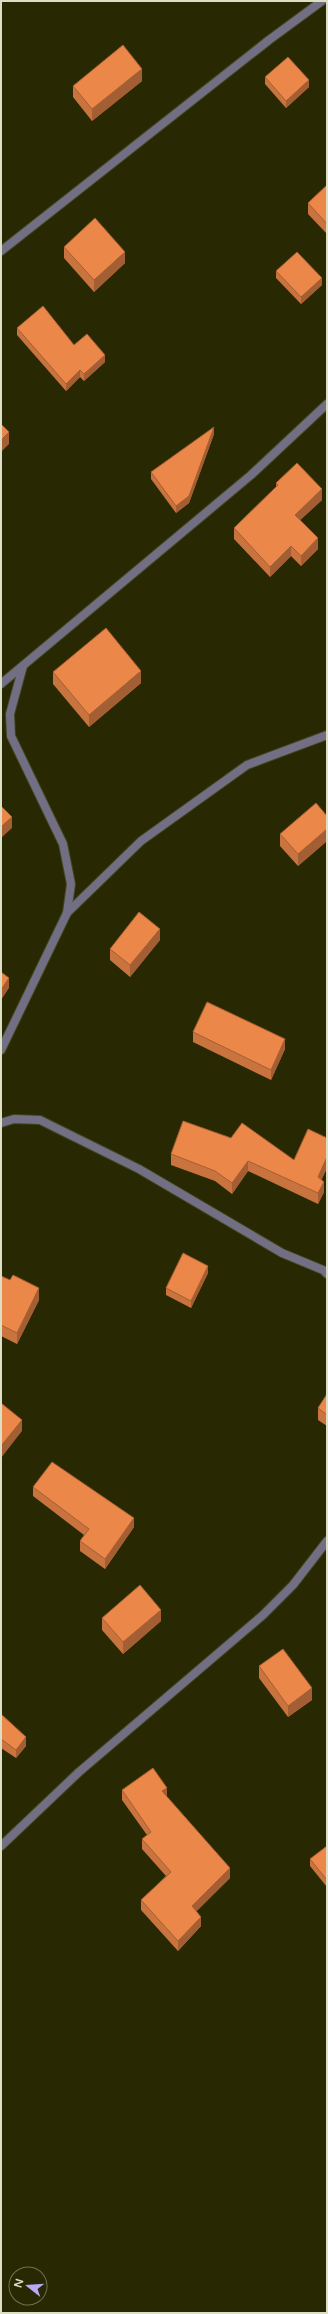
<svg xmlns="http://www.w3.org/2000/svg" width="328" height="2314" font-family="'Varela Round',sans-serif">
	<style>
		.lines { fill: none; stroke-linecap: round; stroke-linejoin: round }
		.minor-casing { stroke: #454621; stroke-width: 10 }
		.minor { stroke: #726f84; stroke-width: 8 }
		.wall { fill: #c9743f }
		.shaded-wall { fill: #a45e33 }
		.building { fill: #ea8749; stroke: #a45e33 }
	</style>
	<rect width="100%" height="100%" fill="#282902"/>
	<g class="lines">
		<g class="minor-casing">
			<g id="minor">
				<polyline points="1,251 269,40 322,1"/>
				<polyline points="1,684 251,475 327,404"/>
				<polyline points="67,913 141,841 247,765 327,735"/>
				<polyline points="1,1050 67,913 71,884 63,844 11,736 10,714 23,666"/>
				<polyline points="1,1123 14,1119 40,1120 139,1169 282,1253 323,1270 327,1274"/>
				<polyline points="1,1846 79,1772 263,1615 293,1585 327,1541"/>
			</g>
		</g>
		<use href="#minor" class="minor"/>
	</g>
	<g class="wall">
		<polygon points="265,77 309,87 286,108 265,84"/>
		<polygon points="142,81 92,121 73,97 73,86"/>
		<polygon points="327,185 327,234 308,214 308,203"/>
		<polygon points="64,247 125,263 94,292 64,258"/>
		<polygon points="276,271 322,285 301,304 276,278"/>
		<polygon points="17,328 74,345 105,362 84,381 80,377 66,391 17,335"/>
		<polygon points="214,434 189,503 176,513 151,479 151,472"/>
		<polygon points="276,483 322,500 300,520 318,549 301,566 291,556 270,577 234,539 234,528 276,487"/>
		<polygon points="53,672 141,683 89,727 53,684"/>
		<polygon points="327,816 327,841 298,866 280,846 280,834"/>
		<polygon points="160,940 130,977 110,960 110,949"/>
		<polygon points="193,1032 285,1049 271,1080 193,1042"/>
		<polygon points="231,1138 294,1160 327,1168 321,1180 324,1192 318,1204 248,1171 232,1194 215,1181 171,1165 171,1154"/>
		<polygon points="208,1273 191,1308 166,1295 166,1288"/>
		<polygon points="1,1276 39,1300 17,1344 1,1336"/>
		<polygon points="327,1394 327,1426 318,1420 318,1408"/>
		<polygon points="33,1487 134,1527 105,1569 80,1551 80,1541 84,1535 33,1496"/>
		<polygon points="102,1618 161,1621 123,1654 102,1630"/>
		<polygon points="259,1666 312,1700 288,1717 259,1678"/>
		<polygon points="1,1714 26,1746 16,1758 1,1748"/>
		<polygon points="122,1790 167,1797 230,1878 196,1911 201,1926 178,1951 141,1910 141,1900 166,1876 142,1849 142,1839 147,1835 122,1800"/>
		<polygon points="327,1846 327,1887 310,1866 310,1859"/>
	</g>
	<g class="shaded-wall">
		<polygon points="142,69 142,81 92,121 92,109"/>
		<polygon points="309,80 309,87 286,108 286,101"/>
		<polygon points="125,252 125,263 94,292 94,280"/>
		<polygon points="322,278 322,285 301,304 301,297"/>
		<polygon points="105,355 105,362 84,381 84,374"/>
		<polygon points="80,370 80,377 66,391 66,384"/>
		<polygon points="214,427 214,434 189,503 176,513 176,506"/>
		<polygon points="9,432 9,444 1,452 1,440"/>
		<polygon points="322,489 322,500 295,525 295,515"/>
		<polygon points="318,538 318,549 301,566 301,556"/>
		<polygon points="291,546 291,556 270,577 270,567"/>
		<polygon points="141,671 141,683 89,727 89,715"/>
		<polygon points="12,817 12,828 1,838 1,827"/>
		<polygon points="327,829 327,841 298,866 298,854"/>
		<polygon points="160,929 160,940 130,977 130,965"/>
		<polygon points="9,978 9,988 1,1000 1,990"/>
		<polygon points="285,1039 285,1049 271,1080 271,1070"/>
		<polygon points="327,1157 327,1168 318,1188 318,1177"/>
		<polygon points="248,1161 248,1171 232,1194 232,1183"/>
		<polygon points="324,1182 324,1192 318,1204 318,1193"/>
		<polygon points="208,1266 208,1273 191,1308 191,1301"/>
		<polygon points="39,1288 39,1300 17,1344 17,1333"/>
		<polygon points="22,1420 22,1431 1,1458 1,1446"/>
		<polygon points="134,1518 134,1527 105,1569 105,1559"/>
		<polygon points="161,1610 161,1621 123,1654 123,1642"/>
		<polygon points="312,1688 312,1700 288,1717 288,1706"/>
		<polygon points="26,1737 26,1746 16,1758 16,1750"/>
		<polygon points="167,1788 167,1798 162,1791"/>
		<polygon points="230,1868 230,1878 192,1916 192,1906"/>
		<polygon points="201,1917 201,1926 178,1951 178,1941"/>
	</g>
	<g class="building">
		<polygon points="123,45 142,69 92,109 73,86"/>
		<polygon points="288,57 309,80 286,101 265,77"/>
		<polygon points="327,185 327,224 308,203"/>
		<polygon points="95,218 125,252 94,280 64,247"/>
		<polygon points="297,252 322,278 301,297 276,271"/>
		<polygon points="43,306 74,345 87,334 105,355 84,374 80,370 66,384 17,328"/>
		<polygon points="1,424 9,432 1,440"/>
		<polygon points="214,427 189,496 176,506 151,472"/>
		<polygon points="297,463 322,489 295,515 318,538 301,556 291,546 270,567 234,528 278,485 276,483"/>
		<polygon points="106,628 141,671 89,715 53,672"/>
		<polygon points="316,803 327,816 327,829 298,854 280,834"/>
		<polygon points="1,806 12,817 1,827"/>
		<polygon points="139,912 160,929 130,965 110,949"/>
		<polygon points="1,972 9,978 1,990"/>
		<polygon points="207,1002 285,1039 271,1070 193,1032"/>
		<polygon points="183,1121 231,1138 242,1123 294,1160 308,1129 327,1138 327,1157 318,1177 324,1182 318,1193 248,1161 232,1183 215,1171 171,1154"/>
		<polygon points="183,1253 208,1266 191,1301 166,1288"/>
		<polygon points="13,1275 39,1288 17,1333 1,1325 1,1276 10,1280"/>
		<polygon points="327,1394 327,1415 318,1408"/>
		<polygon points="1,1403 22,1420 1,1446"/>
		<polygon points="52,1462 134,1518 105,1559 80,1541 89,1529 33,1487"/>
		<polygon points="140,1585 161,1610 123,1642 102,1618"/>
		<polygon points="283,1649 312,1688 288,1706 259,1666"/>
		<polygon points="1,1714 26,1737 16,1750 1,1739"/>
		<polygon points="153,1768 167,1788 162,1791 230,1868 192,1906 201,1917 178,1941 141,1900 171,1872 142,1839 151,1832 122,1790"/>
		<polygon points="327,1846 327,1880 310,1859"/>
	</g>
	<rect width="328" height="2314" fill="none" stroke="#dddfc5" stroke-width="4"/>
	<g transform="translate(28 2286) rotate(287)"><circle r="19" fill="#282902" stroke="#707250"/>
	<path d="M0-3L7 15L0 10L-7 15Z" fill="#b7abf7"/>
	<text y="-6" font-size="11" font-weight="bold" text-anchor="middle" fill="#dddfc5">N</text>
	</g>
</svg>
